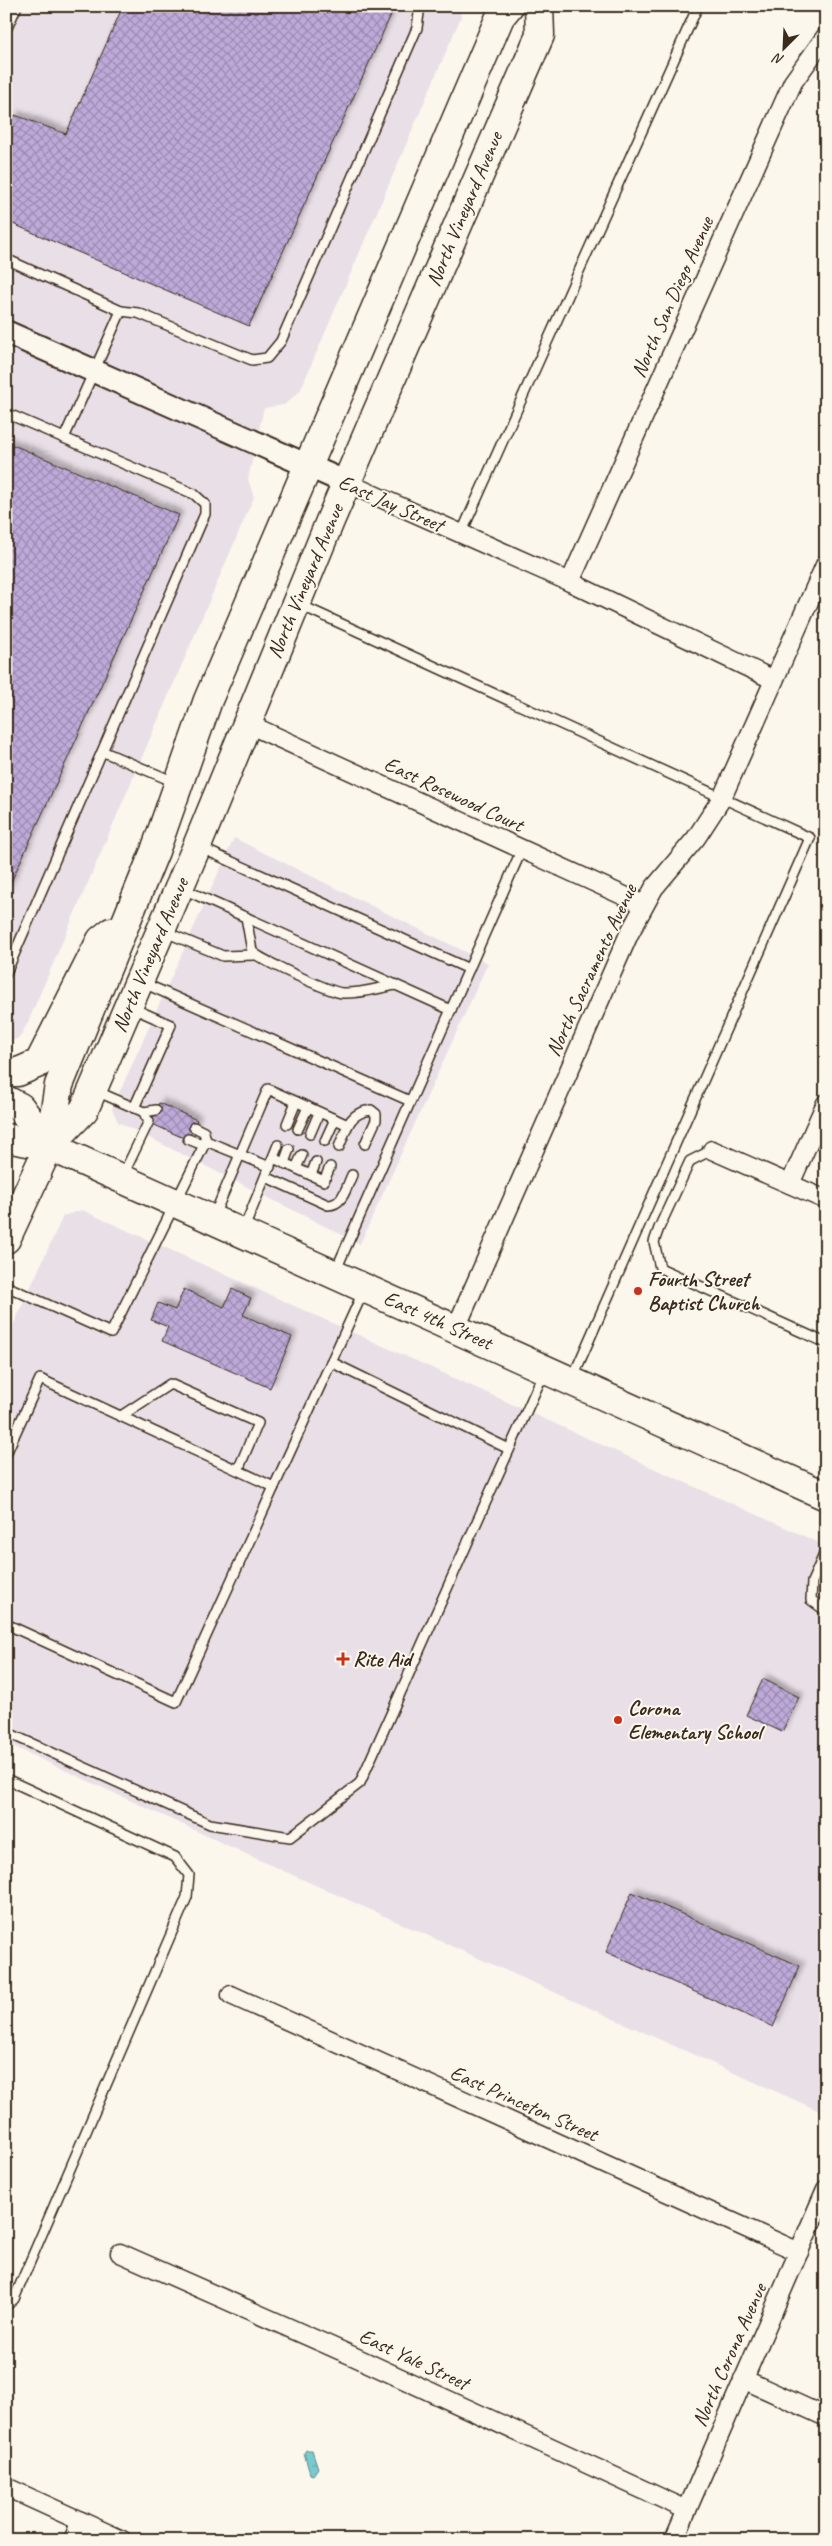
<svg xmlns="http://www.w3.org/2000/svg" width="832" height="2546" font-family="Caveat,sans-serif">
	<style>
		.built { fill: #e9e0e7 }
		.water { fill: url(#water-ripples); stroke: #608a88 }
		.building { fill: url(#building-cross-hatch); stroke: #3b2a1e; filter: url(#shadow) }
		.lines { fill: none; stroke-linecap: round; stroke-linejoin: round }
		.service-casing { stroke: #3b2a1e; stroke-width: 12 }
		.minor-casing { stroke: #3b2a1e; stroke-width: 21 }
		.tertiary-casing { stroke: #3b2a1e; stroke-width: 26 }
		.primary-casing { stroke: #3b2a1e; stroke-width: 31 }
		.service { stroke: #fbf7ec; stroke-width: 9 }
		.minor { stroke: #fbf7ec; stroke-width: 18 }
		.tertiary { stroke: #fbf7ec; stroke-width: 22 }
		.primary { stroke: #fbf7ec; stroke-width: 28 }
		.poi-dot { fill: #c8321e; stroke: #fbf7ec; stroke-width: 2 }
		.labels { text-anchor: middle; stroke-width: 4; stroke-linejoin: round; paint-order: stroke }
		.street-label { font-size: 21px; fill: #3b2a1e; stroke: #fbf7ec }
		.poi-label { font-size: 21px; font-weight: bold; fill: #3b2a1e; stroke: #fbf7ec; text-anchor: start }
	</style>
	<defs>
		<pattern id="water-ripples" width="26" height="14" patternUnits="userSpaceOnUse" patternTransform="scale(1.25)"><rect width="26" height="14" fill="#79cacf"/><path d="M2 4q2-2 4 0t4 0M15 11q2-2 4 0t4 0" fill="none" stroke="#64a4a7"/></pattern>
		<pattern id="building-cross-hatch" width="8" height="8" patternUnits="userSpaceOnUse" patternTransform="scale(1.25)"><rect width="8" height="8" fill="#beaada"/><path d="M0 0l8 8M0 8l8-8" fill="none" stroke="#9c8bb0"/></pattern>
		<filter id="shadow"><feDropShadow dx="4.5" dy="-4.5" stdDeviation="2.5" flood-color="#0004"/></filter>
	</defs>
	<rect width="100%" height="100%" fill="#fbf7ec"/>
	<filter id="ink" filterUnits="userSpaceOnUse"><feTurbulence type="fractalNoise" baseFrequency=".02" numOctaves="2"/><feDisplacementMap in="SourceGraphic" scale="10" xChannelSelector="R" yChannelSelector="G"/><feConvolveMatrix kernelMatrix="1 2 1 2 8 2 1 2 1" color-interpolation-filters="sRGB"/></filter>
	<g filter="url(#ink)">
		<g class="built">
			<polygon points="6,6 460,6 461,17 300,391 284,405 264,408 248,479 254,497 28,1022 20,1037 6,1044"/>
			<polygon points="234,838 488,963 360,1244 118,1122 112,1109"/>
			<polygon points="82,1210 826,1546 826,2114 246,1854 6,1743 6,1341 63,1216"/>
		</g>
		<polygon class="water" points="306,2450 312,2450 318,2468 313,2475 310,2474 304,2453"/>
		<g class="building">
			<polygon points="123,6 395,6 249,326 6,221 6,135 15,115 66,134"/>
			<polygon points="6,442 179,515 6,893"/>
			<polygon points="159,1103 197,1120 188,1140 150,1123"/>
			<polygon points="184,1289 224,1307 232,1289 251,1298 243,1315 292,1337 270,1388 162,1341 168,1327 151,1320 158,1303 175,1310"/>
			<polygon points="763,1679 799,1697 782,1732 746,1715"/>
			<polygon points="632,1892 800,1966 773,2027 606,1952"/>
		</g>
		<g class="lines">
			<g class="service-casing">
				<g id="service">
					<polyline points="6,30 17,6"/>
					<polyline points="6,259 121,311"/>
					<polyline points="6,413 194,494 205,504 205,514 6,973"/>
					<polyline points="64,438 121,311 138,313 252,360 267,358 281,341 417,28 420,6"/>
					<polyline points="461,534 698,6"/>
					<polyline points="298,604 810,838 572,1379"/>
					<polyline points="104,752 177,783"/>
					<polyline points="199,847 469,969"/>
					<polyline points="181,888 451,1010"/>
					<path d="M246,917L252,951C257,959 331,992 342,993C360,994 378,988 395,985"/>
					<polyline points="163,931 223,956 254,955"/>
					<polyline points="141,982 410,1101"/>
					<polyline points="130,1007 171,1025 134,1108"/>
					<polyline points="96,1091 144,1112"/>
					<polyline points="146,1117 144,1112 156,1110"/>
					<polyline points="287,1124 296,1102"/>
					<polyline points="298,1129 308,1107"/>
					<polyline points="310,1134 319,1113"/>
					<polyline points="188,1139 198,1143 206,1141 204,1132 194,1127"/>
					<polyline points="325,1141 335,1119"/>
					<path d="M339,1147C347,1128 348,1113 371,1110L376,1114V1120L365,1144"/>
					<polyline points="712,1150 690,1161 659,1228 654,1242 660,1268 826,1343"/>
					<polyline points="273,1158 324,1181 330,1167"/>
					<polyline points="284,1163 289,1149"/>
					<polyline points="296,1168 302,1155"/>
					<polyline points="311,1175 316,1162"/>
					<polyline points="122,1177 149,1121"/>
					<path d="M266,1177L328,1205C343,1205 346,1188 352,1175"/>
					<polyline points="213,1218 268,1089 348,1125"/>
					<polyline points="243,1231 278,1145"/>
					<polyline points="335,1272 522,849"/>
					<polyline points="6,1286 111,1333 206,1141 270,1167"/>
					<polyline points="331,1362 509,1449"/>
					<polyline points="121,1416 170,1384 258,1423 238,1470"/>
					<polyline points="6,1432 14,1436 40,1379 274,1487 176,1702 6,1624"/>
					<polyline points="6,1454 14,1436"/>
					<polyline points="274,1487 364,1290"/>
					<polyline points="826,1550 812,1582 811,1600 826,1611"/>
					<polyline points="6,1732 210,1824 290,1837 360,1783 544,1372"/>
					<polyline points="6,1779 175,1857 189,1875 187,1897 14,2299 6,2306"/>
				</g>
			</g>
			<g class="minor-casing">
				<g id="minor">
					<polyline points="347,483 570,582 774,680"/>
					<polyline points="570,582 793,82 826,36"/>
					<polyline points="246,723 644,905"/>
					<polyline points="712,1150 826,1200"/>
					<polyline points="790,1184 826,1103"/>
					<polyline points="456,1328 629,934 654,888 696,838 722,798 826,563"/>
					<polyline points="231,1995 799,2252"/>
					<polyline points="120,2253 355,2357 687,2510"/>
					<polyline points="743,2379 826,2417"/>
					<polyline points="6,2487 122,2540"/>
					<polyline points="73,2540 81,2521"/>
					<polyline points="674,2540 826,2189"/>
				</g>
			</g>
			<g class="tertiary-casing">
				<polyline id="tertiary" points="6,332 347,483"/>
			</g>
			<g class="primary-casing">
				<g id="primary">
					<polyline points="6,1072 18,1072 39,1063 101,940 111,932"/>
					<polyline points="6,1100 20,1107 49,1146"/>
					<polyline points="6,1138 49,1146 826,1496"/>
					<polyline points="49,1146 84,1110 197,846 330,521 540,35 539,6"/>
					<polyline points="6,1239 49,1146 59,1085 155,851 208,700 500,17 509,6"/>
				</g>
			</g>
			<use href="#service" class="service"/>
			<use href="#minor" class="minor"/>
			<use href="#tertiary" class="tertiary"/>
			<use href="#primary" class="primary"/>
		</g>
	</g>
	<g class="poi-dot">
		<circle cx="638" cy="1291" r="5"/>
		<path d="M340.5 1651.5h5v5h5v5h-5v5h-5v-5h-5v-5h5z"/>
		<circle cx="618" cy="1720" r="5"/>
	</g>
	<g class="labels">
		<g class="street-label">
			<text transform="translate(464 209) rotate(-67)" y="7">North Vineyard Avenue</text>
			<text transform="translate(672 297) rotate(-66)" y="7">North San Diego Avenue</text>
			<text transform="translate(391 503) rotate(24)" y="7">East Jay Street</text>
			<text transform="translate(305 581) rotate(-67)" y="7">North Vineyard Avenue</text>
			<text transform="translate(454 794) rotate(25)" y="7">East Rosewood Court</text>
			<text transform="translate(150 955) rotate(-67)" y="7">North Vineyard Avenue</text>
			<text transform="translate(591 970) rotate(-65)" y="7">North Sacramento Avenue</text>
			<text transform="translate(438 1320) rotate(24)" y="7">East 4th Street</text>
			<text transform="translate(524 2103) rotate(24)" y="7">East Princeton Street</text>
			<text transform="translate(729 2355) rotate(-66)" y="7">North Corona Avenue</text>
			<text transform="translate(414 2359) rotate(25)" y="7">East Yale Street</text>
		</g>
		<g class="poi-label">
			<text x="648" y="1286">Fourth Street<tspan x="648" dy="24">Baptist Church</tspan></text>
			<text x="353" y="1666">Rite Aid</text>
			<text x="628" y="1715">Corona<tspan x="628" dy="24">Elementary School</tspan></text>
		</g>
	</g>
	<rect width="832" height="2546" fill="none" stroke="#fbf7ec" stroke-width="25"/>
	<rect x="12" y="12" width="807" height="2521" fill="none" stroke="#3b2a1e" stroke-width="2" filter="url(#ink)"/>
	<g transform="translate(784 48) rotate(204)" stroke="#fbf7ec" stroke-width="4" paint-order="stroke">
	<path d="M0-4L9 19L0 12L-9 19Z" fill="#3b2a1e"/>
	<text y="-8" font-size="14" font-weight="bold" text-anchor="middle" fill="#3b2a1e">N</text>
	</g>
</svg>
